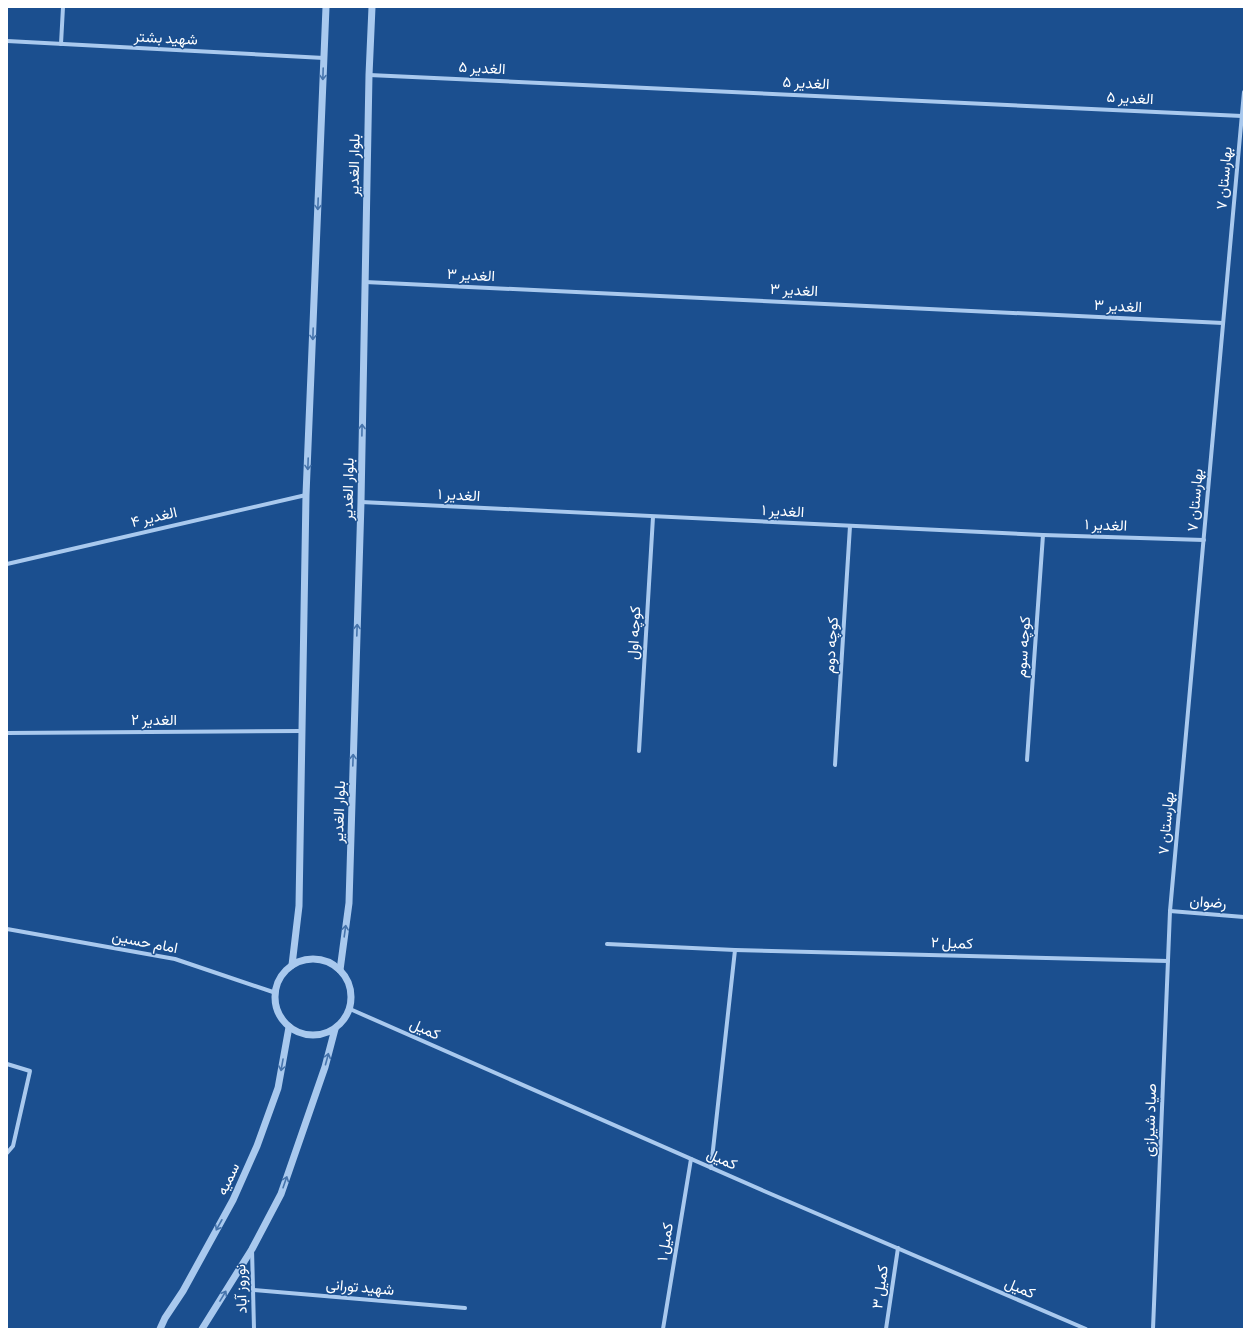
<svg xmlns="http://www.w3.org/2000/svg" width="1251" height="1336" font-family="Commissioner,Vazirmatn,sans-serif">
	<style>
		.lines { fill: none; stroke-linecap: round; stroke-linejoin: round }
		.minor { stroke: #a9c9ee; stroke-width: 4 }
		.tertiary { stroke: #a9c9ee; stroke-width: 7 }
		.oneway { stroke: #4674ac }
		.labels { text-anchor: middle; stroke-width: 3; stroke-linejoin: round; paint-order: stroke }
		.street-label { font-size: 15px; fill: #fff; stroke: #1b4f8f }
	</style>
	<rect width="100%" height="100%" fill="#1b4f8f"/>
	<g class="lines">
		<g class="minor">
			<polyline points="7,41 324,58"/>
			<polyline points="61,44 63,7"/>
			<polyline points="369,75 1242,116"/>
			<polyline points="365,282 1223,323"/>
			<polyline points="361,502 1043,535 1204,540"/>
			<polyline points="7,564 306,495"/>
			<polyline points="7,733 302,731"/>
			<polyline points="639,751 653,517"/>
			<polyline points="1027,760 1043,535"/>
			<polyline points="835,765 850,526"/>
			<polyline points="1170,911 1244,917"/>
			<polyline points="7,929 175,959 276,993"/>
			<polyline points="607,944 735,950 1168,961"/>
			<polyline points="350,1009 764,1191 1086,1329"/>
			<polyline points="7,1064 30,1071 13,1146 7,1153"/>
			<polyline points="711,1168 735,950"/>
			<polyline points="252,1249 254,1329"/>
			<polyline points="253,1290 465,1308"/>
			<polyline points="663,1329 691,1159"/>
			<polyline points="886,1329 898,1248"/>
			<polyline points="1153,1329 1170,911 1244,92"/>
		</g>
		<g class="tertiary">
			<circle cx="313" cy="997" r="38"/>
			<polyline points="292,965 299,906 306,495 326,7"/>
			<polyline points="340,970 349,903 361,502 369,75 372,7"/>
			<polyline points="160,1329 165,1318 183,1291 233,1200 257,1146 278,1088 289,1027"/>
			<polyline points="202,1329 252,1249 281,1194 325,1067 335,1029"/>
		</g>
	</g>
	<defs><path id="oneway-shaft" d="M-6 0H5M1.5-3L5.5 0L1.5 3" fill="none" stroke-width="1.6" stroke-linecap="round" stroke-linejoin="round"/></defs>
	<g class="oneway">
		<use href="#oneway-shaft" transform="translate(323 74) rotate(92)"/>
		<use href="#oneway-shaft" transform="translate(318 204) rotate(92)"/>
		<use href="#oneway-shaft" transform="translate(313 334) rotate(92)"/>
		<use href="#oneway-shaft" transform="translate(362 430) rotate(-89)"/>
		<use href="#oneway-shaft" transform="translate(308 464) rotate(92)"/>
		<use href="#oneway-shaft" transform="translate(357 630) rotate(-88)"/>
		<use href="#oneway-shaft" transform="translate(353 760) rotate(-88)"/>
		<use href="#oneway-shaft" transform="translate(345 931) rotate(-82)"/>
		<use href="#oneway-shaft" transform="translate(327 1059) rotate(-75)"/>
		<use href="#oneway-shaft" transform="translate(282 1065) rotate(100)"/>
		<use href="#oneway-shaft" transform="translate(285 1182) rotate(-71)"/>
		<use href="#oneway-shaft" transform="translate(219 1225) rotate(119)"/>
		<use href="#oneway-shaft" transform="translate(223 1296) rotate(-59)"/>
	</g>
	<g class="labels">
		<g class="street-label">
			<text transform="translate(166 38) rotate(3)" y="5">شهید بشتر</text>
			<text transform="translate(482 68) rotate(3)" y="5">الغدیر ۵</text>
			<text transform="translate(806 83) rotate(3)" y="5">الغدیر ۵</text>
			<text transform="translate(1130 98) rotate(3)" y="5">الغدیر ۵</text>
			<text transform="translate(354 165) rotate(-89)" y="5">بلوار الغدیر</text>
			<text transform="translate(1224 178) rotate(-85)" y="5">بهارستان ۷</text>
			<text transform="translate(471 275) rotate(3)" y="5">الغدیر ۳</text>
			<text transform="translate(794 290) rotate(3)" y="5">الغدیر ۳</text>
			<text transform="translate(1118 306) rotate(3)" y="5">الغدیر ۳</text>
			<text transform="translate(348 489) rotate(-89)" y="5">بلوار الغدیر</text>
			<text transform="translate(459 495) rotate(3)" y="5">الغدیر ۱</text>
			<text transform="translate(1195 500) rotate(-85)" y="5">بهارستان ۷</text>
			<text transform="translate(783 511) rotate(3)" y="5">الغدیر ۱</text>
			<text transform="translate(154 517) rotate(-13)" y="5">الغدیر ۴</text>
			<text transform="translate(1106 525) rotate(2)" y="5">الغدیر ۱</text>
			<text transform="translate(634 633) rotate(-87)" y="5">کوچه اول</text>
			<text transform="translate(831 645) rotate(-86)" y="5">کوچه دوم</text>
			<text transform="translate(1023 647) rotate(-86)" y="5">کوچه سوم</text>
			<text x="154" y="725">الغدیر ۲</text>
			<text transform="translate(339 812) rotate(-88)" y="5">بلوار الغدیر</text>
			<text transform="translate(1166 823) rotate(-85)" y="5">بهارستان ۷</text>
			<text transform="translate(1208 902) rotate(4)" y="5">رضوان</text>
			<text transform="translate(145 942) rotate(11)" y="5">امام حسین</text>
			<text transform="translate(952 943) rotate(2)" y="5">کمیل ۲</text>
			<text transform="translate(425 1029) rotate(24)" y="5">کمیل</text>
			<text transform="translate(1150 1120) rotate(-88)" y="5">صیاد شیرازی</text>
			<text transform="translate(722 1159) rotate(24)" y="5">کمیل</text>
			<text transform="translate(228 1179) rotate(-65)" y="5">سمیه</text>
			<text transform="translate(665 1242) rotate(-81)" y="5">کمیل ۱</text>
			<text transform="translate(360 1287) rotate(5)" y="5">شهید تورانی</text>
			<text transform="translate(880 1287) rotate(-82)" y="5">کمیل ۳</text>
			<text transform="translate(1020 1288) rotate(23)" y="5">کمیل</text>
			<text transform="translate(241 1289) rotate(-92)" y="5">نوروز آباد</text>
		</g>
	</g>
	<rect width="1251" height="1336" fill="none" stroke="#ffffff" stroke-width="16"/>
</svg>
